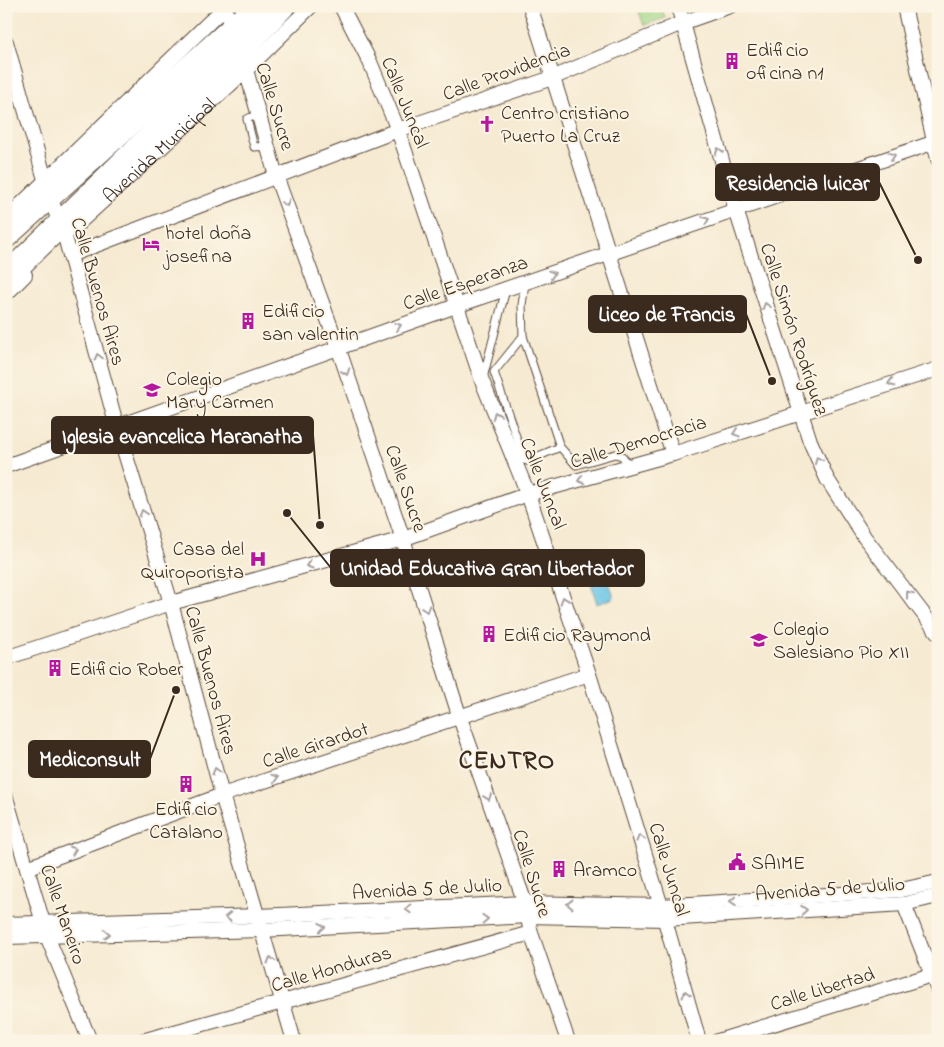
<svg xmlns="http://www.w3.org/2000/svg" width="944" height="1047" font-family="'Indie Flower',sans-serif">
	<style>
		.green { fill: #9fd687; stroke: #6d8052 }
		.water { fill: #66c5e5; stroke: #507882 }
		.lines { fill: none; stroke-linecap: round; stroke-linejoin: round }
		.lane-casing { stroke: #574739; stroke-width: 9 }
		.street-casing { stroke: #574739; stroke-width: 16 }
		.highway-casing { stroke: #574739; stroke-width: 27 }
		.lane { stroke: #fff; stroke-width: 7 }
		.street { stroke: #fff; stroke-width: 14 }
		.highway { stroke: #fff; stroke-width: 25 }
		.oneway { stroke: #a79f9a }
		.labels { text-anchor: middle; stroke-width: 4; stroke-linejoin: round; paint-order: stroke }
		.poi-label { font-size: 20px; fill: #3b2a1e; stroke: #fcf5e5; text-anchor: start }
		.street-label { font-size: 20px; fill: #3b2a1e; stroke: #fcf5e5 }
		.district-label { font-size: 25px; font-weight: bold; letter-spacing: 1px; fill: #3b2a1e; stroke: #fcf5e5 }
		.leader { fill: none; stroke: #3b2a1e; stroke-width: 2 }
		.callout-dot { fill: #3b2a1e; stroke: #fcf5e5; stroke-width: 2 }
		.callout { fill: #3b2a1e; stroke: #3b2a1e; stroke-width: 2 }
		.callout-label { font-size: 21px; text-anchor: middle; font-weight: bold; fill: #fff }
	</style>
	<rect width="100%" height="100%" fill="#fcf5e5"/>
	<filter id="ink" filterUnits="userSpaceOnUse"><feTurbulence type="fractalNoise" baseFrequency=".02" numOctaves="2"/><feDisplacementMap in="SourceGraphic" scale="10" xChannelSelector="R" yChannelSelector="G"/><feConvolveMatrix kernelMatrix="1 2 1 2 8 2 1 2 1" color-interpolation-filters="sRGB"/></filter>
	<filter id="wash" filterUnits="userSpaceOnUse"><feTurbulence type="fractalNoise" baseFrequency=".0096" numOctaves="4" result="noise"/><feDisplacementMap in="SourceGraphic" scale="20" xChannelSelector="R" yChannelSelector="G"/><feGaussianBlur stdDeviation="1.12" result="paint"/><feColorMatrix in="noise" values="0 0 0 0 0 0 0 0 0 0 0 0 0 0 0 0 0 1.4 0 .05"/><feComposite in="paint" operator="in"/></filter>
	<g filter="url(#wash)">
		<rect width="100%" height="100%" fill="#f6ead2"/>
		<polygon class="green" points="637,6 661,6 665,18 644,25"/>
		<polygon class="water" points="602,559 614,598 597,604 585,564"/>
	</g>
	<g filter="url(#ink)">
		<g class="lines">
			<g class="lane-casing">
				<g id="lane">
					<polyline points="258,114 247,119 254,147 268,146"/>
					<polyline points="523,336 522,305 525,283"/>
					<polyline points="483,378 506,289"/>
					<polyline points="560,447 527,461 524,460 494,372 523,336 560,447 576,465 615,454 622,456 630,466"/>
				</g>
			</g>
			<g class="street-casing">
				<g id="street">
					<polyline points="224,6 246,70 276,176 338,347 403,539 460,718 525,903 531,933 568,1041"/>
					<polyline points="341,6 370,62 398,130 482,381 528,494 589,674 661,906 699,1041"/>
					<polyline points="530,6 673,454"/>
					<polyline points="678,6 736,210 810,441 827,479 865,538 938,633"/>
					<polyline points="904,6 938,159"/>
					<polyline points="6,42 50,197 65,237 117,427 171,603 222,795 294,1041"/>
					<polyline points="7,218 226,6"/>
					<path id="s1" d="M71,230L246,70L311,6"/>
					<polyline points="70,255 398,130 552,78 682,23 730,6"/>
					<polyline points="6,294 25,275"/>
					<polyline points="6,466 456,306 938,141"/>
					<polyline points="6,658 171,603 403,539 528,494 673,454 938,369"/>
					<polyline points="6,798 47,936 90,1041"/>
					<polyline points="27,868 222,795 589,674"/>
					<polyline points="904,904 938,990"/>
					<polyline points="6,924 259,916 525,903 661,906 901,890 938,882"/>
					<polyline points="6,937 262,930 528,916 665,919 904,904 938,896"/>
					<polyline points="142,1041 531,933"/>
					<polyline points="718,1041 938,973"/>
				</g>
			</g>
			<g class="highway-casing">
				<g id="highway">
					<polyline points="6,235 258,6"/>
					<polyline points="6,277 238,52 282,6"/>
				</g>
			</g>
			<use href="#lane" class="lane"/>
			<use href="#street" class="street"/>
			<use href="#highway" class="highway"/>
		</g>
		<defs><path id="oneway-chevron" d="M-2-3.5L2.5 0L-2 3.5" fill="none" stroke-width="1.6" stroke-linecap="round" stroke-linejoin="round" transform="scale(1.25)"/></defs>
		<g class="oneway">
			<use href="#oneway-chevron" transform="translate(719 151) rotate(-106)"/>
			<use href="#oneway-chevron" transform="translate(892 156) rotate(-19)"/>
			<use href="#oneway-chevron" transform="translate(286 203) rotate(70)"/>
			<use href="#oneway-chevron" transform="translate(706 220) rotate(-20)"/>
			<use href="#oneway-chevron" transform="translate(552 274) rotate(-18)"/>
			<use href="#oneway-chevron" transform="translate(766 306) rotate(-107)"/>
			<use href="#oneway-chevron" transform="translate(398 326) rotate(-19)"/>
			<use href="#oneway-chevron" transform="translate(98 357) rotate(-105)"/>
			<use href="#oneway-chevron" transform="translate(346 372) rotate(71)"/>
			<use href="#oneway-chevron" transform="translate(891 383) rotate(163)"/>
			<use href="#oneway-chevron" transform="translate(496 415) rotate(-112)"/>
			<use href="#oneway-chevron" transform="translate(736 433) rotate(162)"/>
			<use href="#oneway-chevron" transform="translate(818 460) rotate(-115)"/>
			<use href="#oneway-chevron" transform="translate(581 480) rotate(165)"/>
			<use href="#oneway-chevron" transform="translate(143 513) rotate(-107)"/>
			<use href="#oneway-chevron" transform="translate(309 565) rotate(164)"/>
			<use href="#oneway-chevron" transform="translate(909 594) rotate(-127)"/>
			<use href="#oneway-chevron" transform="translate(564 600) rotate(-109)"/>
			<use href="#oneway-chevron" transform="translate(426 609) rotate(72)"/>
			<use href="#oneway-chevron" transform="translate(216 771) rotate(-105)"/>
			<use href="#oneway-chevron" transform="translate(275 778) rotate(-18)"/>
			<use href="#oneway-chevron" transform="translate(488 797) rotate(71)"/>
			<use href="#oneway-chevron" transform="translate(640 838) rotate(-107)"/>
			<use href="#oneway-chevron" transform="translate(73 850) rotate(-21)"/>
			<use href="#oneway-chevron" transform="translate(733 901) rotate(176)"/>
			<use href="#oneway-chevron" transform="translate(570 904) rotate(-179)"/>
			<use href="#oneway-chevron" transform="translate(408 909) rotate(177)"/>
			<use href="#oneway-chevron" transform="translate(804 910) rotate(-4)"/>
			<use href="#oneway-chevron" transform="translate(228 917) rotate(179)"/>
			<use href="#oneway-chevron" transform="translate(485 919) rotate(-3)"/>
			<use href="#oneway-chevron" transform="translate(322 927) rotate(-3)"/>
			<use href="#oneway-chevron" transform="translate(107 934) rotate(-1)"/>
			<use href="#oneway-chevron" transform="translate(271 960) rotate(-106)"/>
			<use href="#oneway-chevron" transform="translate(686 994) rotate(-106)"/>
		</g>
	</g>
	<defs>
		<g id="building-bare" transform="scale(1.35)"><path d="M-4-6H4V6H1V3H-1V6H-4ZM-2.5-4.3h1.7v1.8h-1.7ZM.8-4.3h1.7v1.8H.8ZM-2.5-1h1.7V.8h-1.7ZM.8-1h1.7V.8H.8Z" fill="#b5179e" stroke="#fcf5e5" stroke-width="2.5" paint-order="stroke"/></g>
		<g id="church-bare" transform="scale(1.35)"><path d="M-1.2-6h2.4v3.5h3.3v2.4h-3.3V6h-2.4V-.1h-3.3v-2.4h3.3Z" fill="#b5179e" stroke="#fcf5e5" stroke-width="2.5" paint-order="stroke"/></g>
		<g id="hotel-bare" transform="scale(1.35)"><path d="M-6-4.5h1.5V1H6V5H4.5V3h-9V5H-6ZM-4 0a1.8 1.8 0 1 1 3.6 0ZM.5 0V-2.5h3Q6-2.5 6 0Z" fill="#b5179e" stroke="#fcf5e5" stroke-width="2.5" paint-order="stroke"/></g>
		<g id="school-bare" transform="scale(1.35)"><path d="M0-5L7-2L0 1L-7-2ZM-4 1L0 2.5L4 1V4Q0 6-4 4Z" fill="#b5179e" stroke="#fcf5e5" stroke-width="2.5" paint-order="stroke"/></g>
		<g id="hospital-bare" transform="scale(1.35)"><path d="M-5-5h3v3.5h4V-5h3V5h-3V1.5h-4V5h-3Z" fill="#b5179e" stroke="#fcf5e5" stroke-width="2.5" paint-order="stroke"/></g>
		<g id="civic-bare" transform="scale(1.35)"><path d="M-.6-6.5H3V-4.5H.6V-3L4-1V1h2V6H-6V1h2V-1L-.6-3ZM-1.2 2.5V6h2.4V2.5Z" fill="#b5179e" stroke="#fcf5e5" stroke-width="2.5" paint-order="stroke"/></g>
	</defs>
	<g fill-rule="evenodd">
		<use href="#building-bare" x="732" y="61"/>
		<use href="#church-bare" x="487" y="124"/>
		<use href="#hotel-bare" x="151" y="244"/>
		<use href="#building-bare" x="248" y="321"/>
		<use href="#school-bare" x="152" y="390"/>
		<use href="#hospital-bare" x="258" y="559"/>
		<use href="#building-bare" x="489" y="634"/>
		<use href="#school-bare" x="759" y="640"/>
		<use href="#building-bare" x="55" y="668"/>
		<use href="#building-bare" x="186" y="784"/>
		<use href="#civic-bare" x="737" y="862"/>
		<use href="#building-bare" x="559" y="869"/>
	</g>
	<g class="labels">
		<g class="poi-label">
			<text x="746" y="56">Edificio<tspan x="746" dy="23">oficina n1</tspan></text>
			<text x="501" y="119">Centro cristiano<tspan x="501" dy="23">Puerto La Cruz</tspan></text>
			<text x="165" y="239">hotel doña<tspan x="165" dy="23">josefina</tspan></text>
			<text x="262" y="317">Edificio<tspan x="262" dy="23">san valentin</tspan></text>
			<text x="166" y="385">Colegio<tspan x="166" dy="23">Mary Carmen</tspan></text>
			<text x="244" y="555" text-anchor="end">Casa del<tspan x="244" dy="23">Quiroporista</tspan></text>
			<text x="773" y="635">Colegio<tspan x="773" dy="23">Salesiano Pio XII</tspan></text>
			<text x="503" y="641">Edificio Raymond</text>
			<text x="69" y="675">Edificio Rober</text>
			<text x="186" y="815" text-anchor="middle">Edificio<tspan x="186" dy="23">Catalano</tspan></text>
			<text x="751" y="869">SAIME</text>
			<text x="573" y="876">Aramco</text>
		</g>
		<g class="street-label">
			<text transform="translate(506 71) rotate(-20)" y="7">Calle Providencia</text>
			<text transform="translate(406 102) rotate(68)" y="7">Calle Juncal</text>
			<text transform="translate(276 106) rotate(73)" y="7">Calle Sucre</text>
			<text dy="7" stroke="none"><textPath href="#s1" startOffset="119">Avenida Municipal</textPath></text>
			<text transform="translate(465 282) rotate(-19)" y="7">Calle Esperanza</text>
			<text transform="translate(99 291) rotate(74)" y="7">Calle Buenos Aires</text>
			<text transform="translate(795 329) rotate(72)" y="7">Calle Simón Rodríguez</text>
			<text transform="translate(638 441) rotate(-17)" y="7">Calle Democracia</text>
			<text transform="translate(544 483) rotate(69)" y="7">Calle Juncal</text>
			<text transform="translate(407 488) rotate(71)" y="7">Calle Sucre</text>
			<text transform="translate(212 680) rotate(75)" y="7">Calle Buenos Aires</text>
			<text transform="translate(315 744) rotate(-18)" y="7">Calle Girardot</text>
			<text transform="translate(670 869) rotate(73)" y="7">Calle Juncal</text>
			<text transform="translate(533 873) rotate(73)" y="7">Calle Sucre</text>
			<text transform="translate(427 888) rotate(-3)" y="7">Avenida 5 de Julio</text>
			<text transform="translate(830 888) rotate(-4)" y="7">Avenida 5 de Julio</text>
			<text transform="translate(64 914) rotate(71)" y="7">Calle Maneiro</text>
			<text transform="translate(331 968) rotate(-16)" y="7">Calle Honduras</text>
			<text transform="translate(822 988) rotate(-17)" y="7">Calle Libertad</text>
		</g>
		<g class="district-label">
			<text x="507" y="768">CENTRO</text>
		</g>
	</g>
	<path class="leader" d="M918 260L879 182M772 381L746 314M320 525L313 435M287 513L331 568M176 690L150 759"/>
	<g class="callout-dot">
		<circle cx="918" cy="260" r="5"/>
		<circle cx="772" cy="381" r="5"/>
		<circle cx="320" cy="525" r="5"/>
		<circle cx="287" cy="513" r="5"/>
		<circle cx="176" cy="690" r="5"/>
	</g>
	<g class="callout">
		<rect x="716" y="164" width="163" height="36" rx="5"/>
		<rect x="589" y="296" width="157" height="36" rx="5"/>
		<rect x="52" y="417" width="261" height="36" rx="5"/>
		<rect x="331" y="550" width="313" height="36" rx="5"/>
		<rect x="29" y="741" width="121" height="36" rx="5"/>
	</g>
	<g class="callout-label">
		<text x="798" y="190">Residencia luicar</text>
		<text x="667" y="321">Liceo de Francis</text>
		<text x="182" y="443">Iglesia evancelica Maranatha</text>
		<text x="487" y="575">Unidad Educativa Gran Libertador</text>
		<text x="90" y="766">Mediconsult</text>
	</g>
	<rect width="944" height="1047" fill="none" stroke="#fcf5e5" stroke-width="25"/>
</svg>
